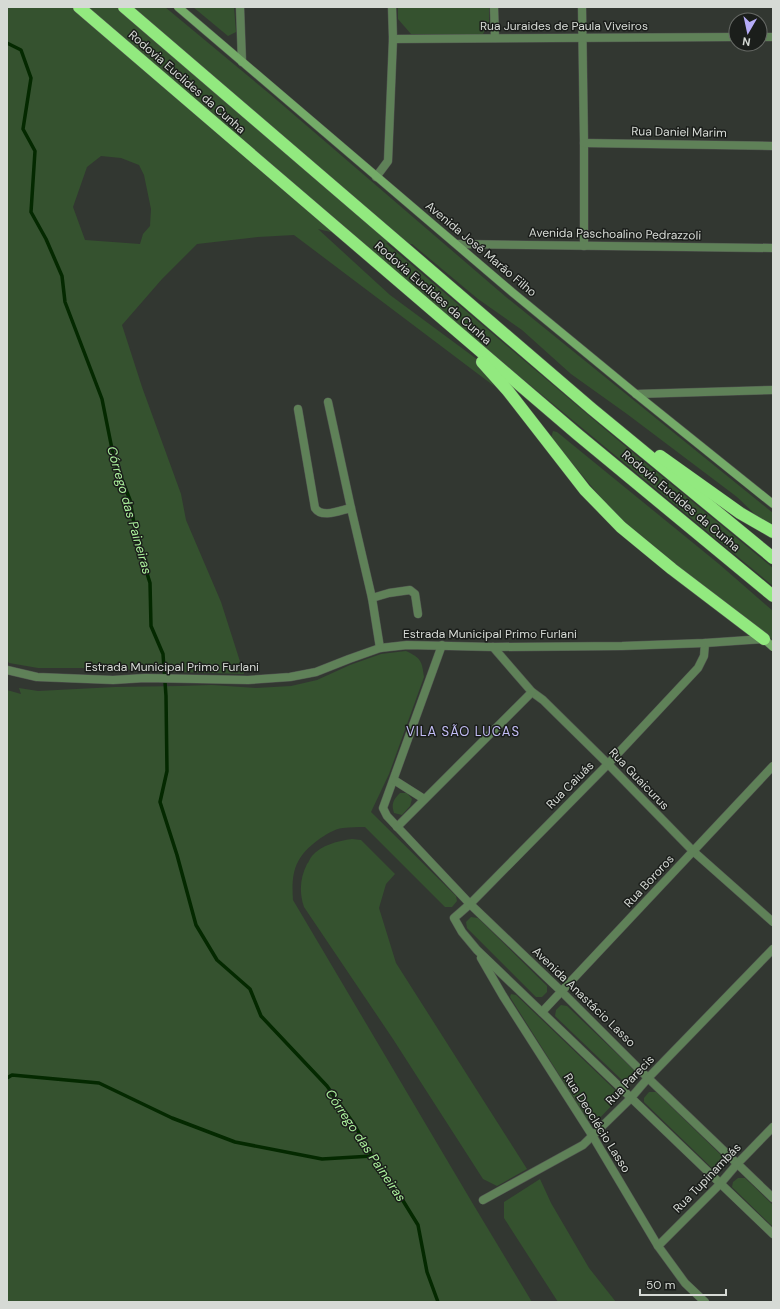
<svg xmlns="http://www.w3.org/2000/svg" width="780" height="1309" font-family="'DM Sans',sans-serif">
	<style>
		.green { fill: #35522f; fill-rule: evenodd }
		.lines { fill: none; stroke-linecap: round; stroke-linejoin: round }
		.stream { stroke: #042900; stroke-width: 3.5 }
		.street-casing { stroke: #50544f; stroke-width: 9 }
		.secondary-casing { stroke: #50544f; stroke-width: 9 }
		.highway-casing { stroke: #50544f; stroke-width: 13 }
		.street { stroke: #5f8158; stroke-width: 8 }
		.secondary { stroke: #74ab68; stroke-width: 8 }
		.highway { stroke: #92e97f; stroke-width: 12 }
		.labels { text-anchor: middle; stroke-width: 3; stroke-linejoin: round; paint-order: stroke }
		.street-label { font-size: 12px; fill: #d6dad5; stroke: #1b1e1b }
		.water-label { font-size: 13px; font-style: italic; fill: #abf19c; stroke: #1b1e1b }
		.neighbourhood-label { font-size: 13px; letter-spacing: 1px; fill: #c3bdf6; stroke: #1b1e1b }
	</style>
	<rect width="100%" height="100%" fill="#323731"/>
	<g class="green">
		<path d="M7,7H165L271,95L506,297L773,513V527L766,525L737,497L627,414L571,374L522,330L478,299L412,244L386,243L613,436L773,568V586L460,327L356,238L318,229L390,295L478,360L494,386L294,235L258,237L197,244L162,279L122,325L142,387L181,494L186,520L221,602L244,674L147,671L113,668H38L9,663L7,660ZM101,156L121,158L139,165L144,175L151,209L150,226L143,234L140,244L85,240L73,207L87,167Z"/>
		<polygon points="193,7 234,7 236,32 228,36"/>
		<polygon points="398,7 489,7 489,22 483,34 411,34 398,19"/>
		<polygon points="553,431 557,432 719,564 773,611 773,640 623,524 551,438"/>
		<path d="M406,651C421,658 422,661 424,677L389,774L371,812L456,896L457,901L452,907H445L365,827C358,827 350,827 343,828C334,829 325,835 318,840C295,857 291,872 293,900L473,1204L532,1302H7V690L21,694L19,688L38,691L115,687L180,686L212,685L256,688L291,686L317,680L350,665L381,654Z"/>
		<path d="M400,793H407L412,799L410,806L402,815L394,813C391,804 393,800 400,793Z"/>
		<path d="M352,839L361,840L395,874L386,884L379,908L396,963L527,1169L497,1186L483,1179L393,1039L304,907C299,892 300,878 307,864C309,862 310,858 312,856C321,845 338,841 352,839Z"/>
		<polygon points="471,917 478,918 547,986 547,992 542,997 536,997 467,928 466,922"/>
		<polygon points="511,994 516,995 615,1090 614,1103 596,1122 587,1119 510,997"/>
		<polygon points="561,1005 567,1006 635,1071 634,1078 631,1082 624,1082 555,1016 556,1010"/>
		<polygon points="649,1092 656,1092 724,1158 724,1164 721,1168 714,1170 644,1102 644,1098"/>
		<polygon points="738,1178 745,1178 773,1205 773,1227 732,1187 733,1182"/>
		<polygon points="540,1179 551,1203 589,1268 616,1302 558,1302 504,1218 504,1202"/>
	</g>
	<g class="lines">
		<g class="stream">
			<polyline points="7,43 21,50 31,78 23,129 35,151 31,212 46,239 62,276 65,302 102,399 114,459 130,500 137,541 150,583 151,626 163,654 166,696 167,771 160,802 177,855 196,925 217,960 250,989 261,1016 327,1086 354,1124 372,1156 397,1191 418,1225 427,1272 438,1302"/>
			<polyline points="7,1078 12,1075 99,1083 172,1118 235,1142 322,1159 372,1156"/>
		</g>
		<g class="street-casing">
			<g id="street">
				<polyline points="240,7 242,62"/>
				<polyline points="494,7 495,38"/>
				<polyline points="582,7 584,143 584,246"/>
				<polyline points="760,37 773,37"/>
				<polyline points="393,39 736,37"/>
				<polyline points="584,143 773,146"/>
				<polyline points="376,177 388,161 393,39 392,7"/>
				<polyline points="458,244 773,248"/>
				<polyline points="636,394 773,390"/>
				<polyline points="328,402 351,508 372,598 380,648"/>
				<path d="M298,409L315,508C322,519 341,510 351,508"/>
				<polyline points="372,598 389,593 410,590 415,594 418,614"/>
				<polyline points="705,643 704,656 698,668 608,764 470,904 454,918 462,932 477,950 773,1234"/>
				<polyline points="442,645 383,808 387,816 470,904 561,991 648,1078 773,1198"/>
				<polyline points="493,647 532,692 543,700 608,764 693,851 773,922"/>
				<polyline points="7,670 37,677 113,680 145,678 248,680 290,677 316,672 349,659 380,648 407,645 493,647 622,646 705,643 764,639"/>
				<polyline points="394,780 424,799"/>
				<polyline points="397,827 532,692"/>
				<polyline points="481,958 503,996 592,1135 658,1246 685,1283 705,1302"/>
				<polyline points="542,1012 773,766"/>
				<polyline points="483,1200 583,1145 630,1099 648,1078 773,949"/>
				<polyline points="658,1246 720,1184 737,1164 773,1127"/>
			</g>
		</g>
		<g class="secondary-casing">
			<g id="secondary">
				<polyline points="178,7 512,292 636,394 773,504"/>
				<polyline points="764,639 773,647"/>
			</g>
		</g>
		<g class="highway-casing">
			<g id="highway">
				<polyline points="79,7 577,434 773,596"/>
				<polyline points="124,7 592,409 773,558"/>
				<polyline points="482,362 508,391 585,490 621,527 672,569 764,639"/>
				<polyline points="660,456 740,513 773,532"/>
			</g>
		</g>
		<use href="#street" class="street"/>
		<use href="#secondary" class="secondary"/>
		<use href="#highway" class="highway"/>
	</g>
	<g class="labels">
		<g class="street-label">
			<text x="564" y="30">Rua Juraides de Paula Viveiros</text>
			<text transform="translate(187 82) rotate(41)" y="4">Rodovia Euclides da Cunha</text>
			<text transform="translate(679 132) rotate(1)" y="4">Rua Daniel Marim</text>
			<text transform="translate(615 234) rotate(1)" y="4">Avenida Paschoalino Pedrazzoli</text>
			<text transform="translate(481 249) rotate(40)" y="4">Avenida José Marão Filho</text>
			<text transform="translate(433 293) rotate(41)" y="4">Rodovia Euclides da Cunha</text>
			<text transform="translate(681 501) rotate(40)" y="4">Rodovia Euclides da Cunha</text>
			<text x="490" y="638">Estrada Municipal Primo Furlani</text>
			<text x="172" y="671">Estrada Municipal Primo Furlani</text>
			<text transform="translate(639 779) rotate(46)" y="4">Rua Guaicurus</text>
			<text transform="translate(570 785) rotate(-45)" y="4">Rua Caiuás</text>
			<text transform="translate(649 881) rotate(-47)" y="4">Rua Bororos</text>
			<text transform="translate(584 997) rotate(44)" y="4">Avenida Anastácio Lasso</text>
			<text transform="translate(630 1080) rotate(-46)" y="4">Rua Parecis</text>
			<text transform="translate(597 1123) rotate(58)" y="4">Rua Deoclécio Lasso</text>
			<text transform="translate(707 1178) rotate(-46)" y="4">Rua Tupinambás</text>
		</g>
		<g class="water-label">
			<text transform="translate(130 510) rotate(74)" y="5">Córrego das Paineiras</text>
			<text transform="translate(366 1145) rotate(56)" y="5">Córrego das Paineiras</text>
		</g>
		<g class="neighbourhood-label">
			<text x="463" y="736">VILA SÃO LUCAS</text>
		</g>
	</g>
	<rect width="780" height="1309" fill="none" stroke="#d6dad5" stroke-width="16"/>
	<g transform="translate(748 32) rotate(189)"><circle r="19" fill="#1b1e1b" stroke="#666965"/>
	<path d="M0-3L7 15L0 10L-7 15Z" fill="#b6acf8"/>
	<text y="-6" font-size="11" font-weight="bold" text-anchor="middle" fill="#d6dad5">N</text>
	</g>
	<path d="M640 1289v6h86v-6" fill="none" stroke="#d6dad5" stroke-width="2"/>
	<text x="646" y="1289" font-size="12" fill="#d6dad5" stroke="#1b1e1b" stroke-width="3" paint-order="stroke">50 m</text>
</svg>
